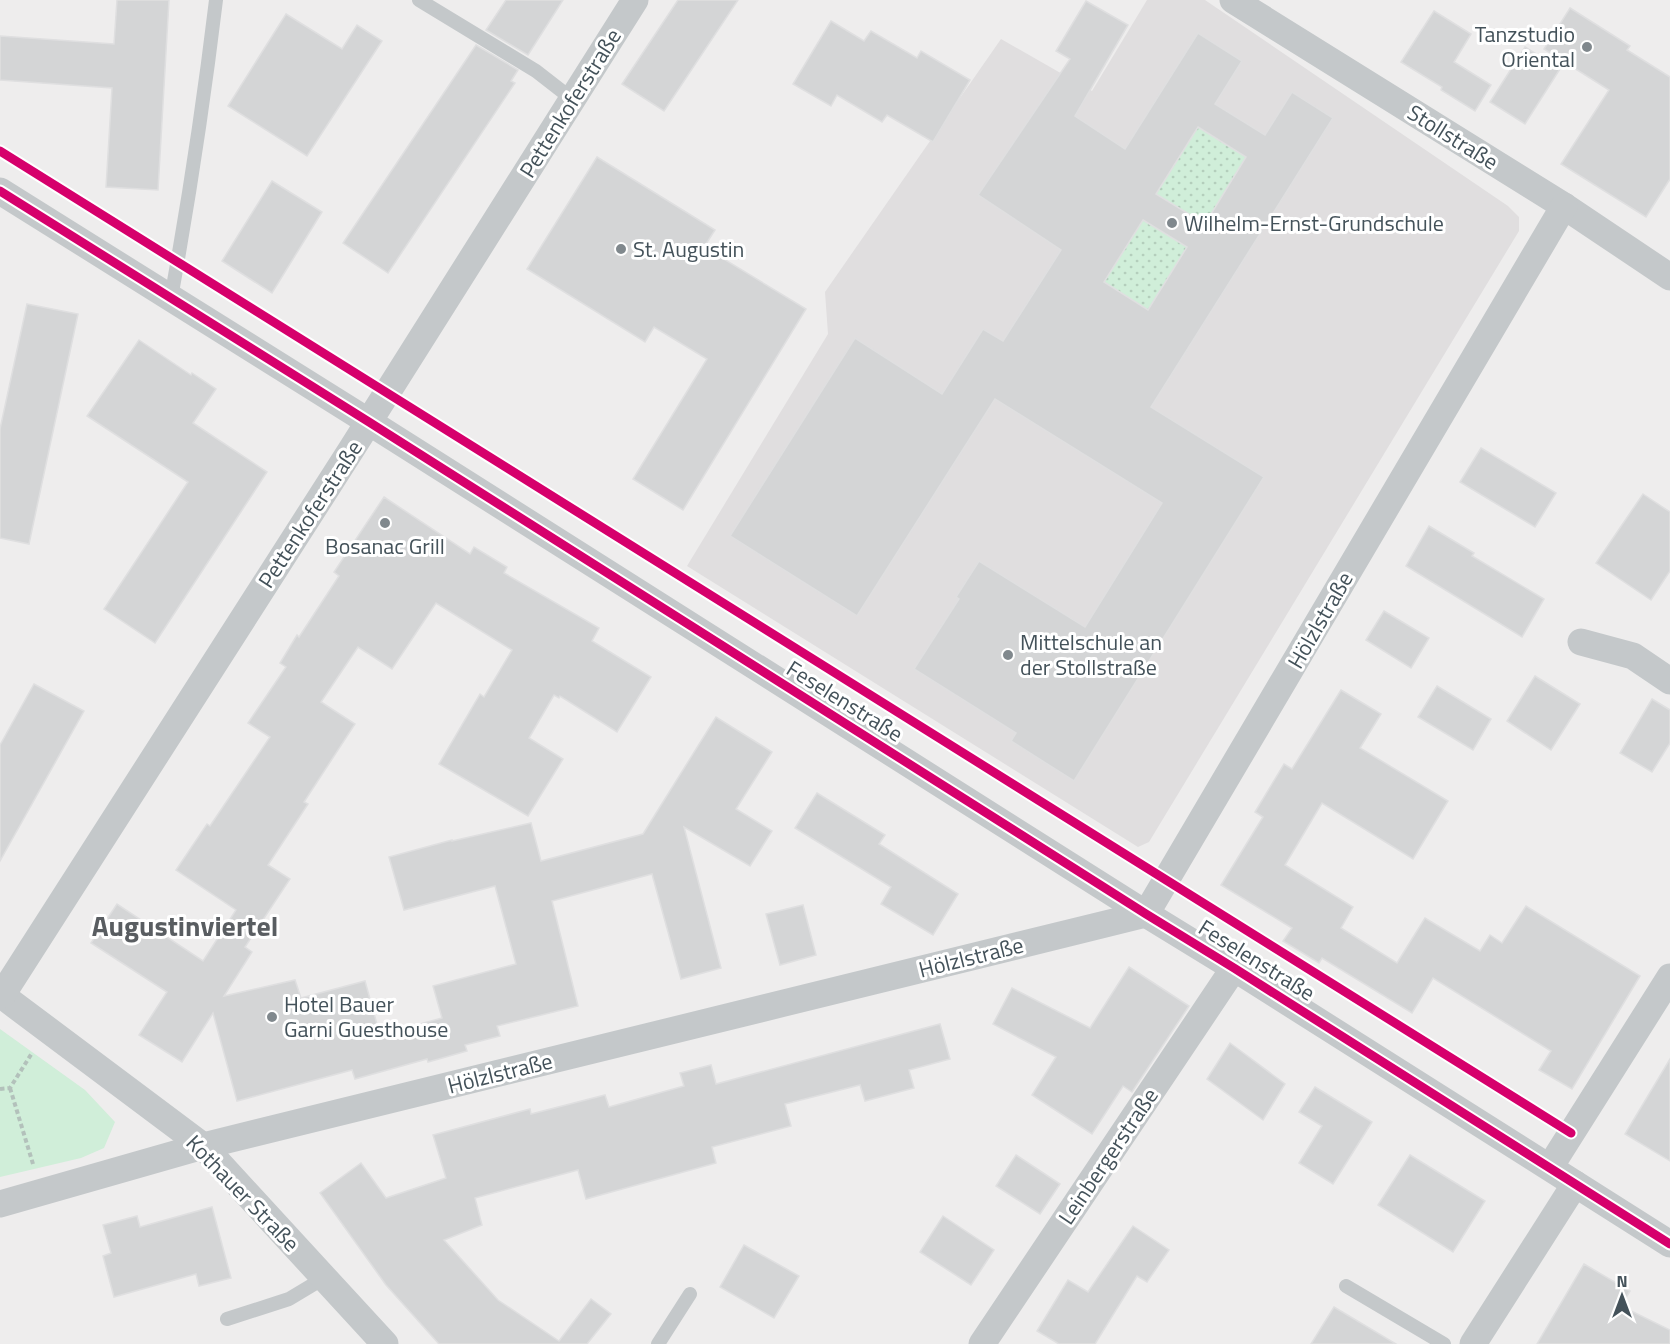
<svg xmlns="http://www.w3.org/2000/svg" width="1670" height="1344" font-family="'Titillium Web',sans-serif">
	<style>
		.education { fill: #e0dedf }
		.grass { fill: url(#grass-dots) }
		.green { fill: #d0eed9 }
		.building { fill: #d4d5d6; stroke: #dfdfe0; stroke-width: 1.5; fill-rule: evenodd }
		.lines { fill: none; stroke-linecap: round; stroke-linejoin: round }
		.path { stroke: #b3c1bb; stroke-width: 4; stroke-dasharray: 4.5 3; stroke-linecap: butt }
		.service { stroke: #c4c8ca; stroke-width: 14 }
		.minor { stroke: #c4c8ca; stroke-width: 27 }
		.cycleway-casing { stroke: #fff; stroke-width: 13 }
		.cycleway { stroke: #d6006c; stroke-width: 9 }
		.poi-dot { fill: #80888d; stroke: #fff; stroke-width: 2 }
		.labels { text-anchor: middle; stroke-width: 6; stroke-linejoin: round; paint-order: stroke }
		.poi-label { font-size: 22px; fill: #44525a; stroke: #fff; text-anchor: start }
		.street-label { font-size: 22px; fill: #44525a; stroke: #fff }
		.district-label { font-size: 28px; font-weight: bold; fill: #595d61; stroke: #fff }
	</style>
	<defs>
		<pattern id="grass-dots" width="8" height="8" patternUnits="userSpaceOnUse" patternTransform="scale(1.5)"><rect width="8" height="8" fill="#d0eed9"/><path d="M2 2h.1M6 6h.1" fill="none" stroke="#b4cebc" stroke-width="1.8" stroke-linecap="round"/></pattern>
	</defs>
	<rect width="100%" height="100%" fill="#eeeded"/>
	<polygon class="education" points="1147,0 1205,0 1508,206 1519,217 1519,231 1149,842 1138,847 687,566 828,334 825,292 1001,39 1092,91"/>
	<g class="grass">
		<polygon points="1198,127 1246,157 1205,224 1156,194"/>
		<polygon points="1143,220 1187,247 1148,310 1104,282"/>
	</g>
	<polygon class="green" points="0,1029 85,1090 115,1122 104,1148 81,1158 0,1177"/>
	<g class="building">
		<polygon points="117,0 169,0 158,190 106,187 112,88 0,80 0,36 114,44"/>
		<polygon points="506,0 563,0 528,55 486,30"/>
		<polygon points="678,0 738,0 664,111 622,84"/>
		<path d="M1086,1L1128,25L1075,116L1125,149L1198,33L1242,61L1215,104L1265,135L1292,92L1333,118L1151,407L1264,477L1074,781L1011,741L1016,733L914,669L959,599L956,597L979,561L1085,627L1162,503L995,399L857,616L730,536L855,338L942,394L983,329L1003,341L1061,250L978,195L1070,59L1056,51ZM1198,127L1246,157L1205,224L1156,194ZM1143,220L1187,247L1148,310L1104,282Z"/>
		<polygon points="1570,8 1630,46 1627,50 1670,77 1670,179 1646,217 1561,164 1609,90 1544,49"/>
		<polygon points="1434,11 1471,34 1454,62 1491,85 1475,111 1441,90 1442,87 1401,62"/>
		<polygon points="286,14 342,49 357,25 382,41 307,156 228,106"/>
		<polygon points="831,21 864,41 871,31 917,58 921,51 970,80 933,142 887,115 882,122 837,95 831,106 793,84"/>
		<polygon points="476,45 518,70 511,81 515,83 388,273 343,243"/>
		<polygon points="1525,47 1560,69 1525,124 1490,102"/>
		<polygon points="597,157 715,230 704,247 806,309 683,510 633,479 707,359 654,327 645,342 527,269"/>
		<polygon points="272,181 322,212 272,293 222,261"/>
		<polygon points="27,304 78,314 29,544 0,538 0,429"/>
		<polygon points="139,340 191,375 192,373 216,389 193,423 267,472 155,643 104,609 188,482 87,416"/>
		<polygon points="1481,448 1556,493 1535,527 1460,482"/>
		<polygon points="1643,494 1670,512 1670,571 1651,600 1596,563"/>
		<polygon points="384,497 470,554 474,547 507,567 504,573 599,628 592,641 651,677 617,732 560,696 559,698 554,695 529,738 563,759 528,816 439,764 480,694 484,697 512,650 436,603 392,669 358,647 321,702 355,724 304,802 308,804 268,865 290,879 245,947 252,952 224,996 295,980 301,998 365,981 380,1035 442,1018 433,986 516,964 495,886 404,910 389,857 452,840 452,841 531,823 541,861 643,834 716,717 772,752 736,809 772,831 750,866 684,827 721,968 681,979 652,874 552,901 578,1006 497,1026 500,1036 465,1045 467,1051 428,1062 427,1059 355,1079 352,1070 237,1101 213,1013 182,1062 139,1035 167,992 91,943 117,904 203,961 236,910 176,870 207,824 210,826 270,737 248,723 286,667 280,663 297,635 299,637 339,576 334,572"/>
		<polygon points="1429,526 1474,553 1472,556 1544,599 1522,637 1406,566"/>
		<polygon points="1384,611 1429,638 1411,668 1366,640"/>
		<polygon points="1535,676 1580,704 1551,750 1507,721"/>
		<polygon points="34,684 84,711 0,861 0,745"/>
		<polygon points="1437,686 1491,719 1473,750 1418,717"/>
		<polygon points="1341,690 1381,714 1360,748 1448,801 1413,859 1322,803 1285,865 1353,907 1341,928 1397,963 1425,918 1480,951 1490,935 1502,943 1526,906 1640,976 1572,1089 1539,1070 1551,1051 1433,978 1412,1013 1322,958 1319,963 1283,941 1292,928 1221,885 1263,817 1255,812 1284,764 1292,769"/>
		<polygon points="1652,699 1670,710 1670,743 1652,772 1620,753"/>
		<polygon points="817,793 885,835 879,844 958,894 933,935 881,904 891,887 795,828"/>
		<polygon points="803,905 816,955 780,965 766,914"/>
		<polygon points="1129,967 1189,1006 1132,1092 1123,1086 1092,1134 1032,1095 1056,1057 993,1024 1012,988 1090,1028"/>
		<polygon points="940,1024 950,1059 909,1070 914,1088 865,1101 860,1085 785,1104 791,1126 712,1147 716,1163 586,1199 578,1170 475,1198 482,1225 444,1240 498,1300 559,1341 591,1299 611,1314 587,1344 439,1344 386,1285 320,1193 361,1163 386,1198 446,1178 433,1135 530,1109 531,1114 605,1095 609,1107 684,1086 680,1073 711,1065 716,1084"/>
		<polygon points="1230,1043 1285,1084 1263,1120 1207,1079"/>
		<polygon points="1670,1059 1670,1161 1625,1134"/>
		<polygon points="1315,1087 1372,1122 1333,1184 1299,1163 1322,1126 1299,1112"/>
		<polygon points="1016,1155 1060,1184 1040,1214 996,1186"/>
		<polygon points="1410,1155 1485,1201 1453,1252 1378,1205"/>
		<polygon points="212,1207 231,1278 199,1286 196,1274 114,1297 103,1256 111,1253 103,1225 137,1216 140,1227"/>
		<polygon points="943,1216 994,1250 971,1285 920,1252"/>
		<polygon points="1133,1226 1169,1250 1147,1282 1137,1276 1095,1344 1059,1344 1037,1331 1068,1280 1088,1292"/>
		<polygon points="744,1245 799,1276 774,1318 720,1287"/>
		<polygon points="1584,1264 1630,1291 1621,1306 1670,1330 1670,1344 1537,1344"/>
		<polygon points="1334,1307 1396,1344 1311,1344"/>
	</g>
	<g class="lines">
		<g class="path">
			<polyline points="10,1088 33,1164"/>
			<polyline points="0,1089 10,1088 32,1053"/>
		</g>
		<g class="service">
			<polyline points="419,0 536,71 572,99"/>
			<path d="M171,298C189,199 204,100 216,0"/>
			<polyline points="1346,1286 1444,1344"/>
			<polyline points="227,1319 289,1299 324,1278"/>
			<polyline points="658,1344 690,1294"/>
		</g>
		<g class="minor">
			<polyline points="1233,0 1564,206 1670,277"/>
			<polyline points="0,191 369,422 1146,914 1234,968 1670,1244"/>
			<polyline points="1581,642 1633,656 1670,681"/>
			<polyline points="0,994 203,1146 385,1344"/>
			<polyline points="2,995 351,450 635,0"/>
			<polyline points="1550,1167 1670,977"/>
			<polyline points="0,1204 203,1146 1146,914 1564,206"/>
			<polyline points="982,1344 1234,968"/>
			<polyline points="1473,1344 1575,1184"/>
		</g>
		<g class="cycleway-casing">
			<g id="cycleway">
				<polyline points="0,151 1571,1133"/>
				<polyline points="0,191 369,422 1146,914 1234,968 1670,1244"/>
			</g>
		</g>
		<use href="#cycleway" class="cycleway"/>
	</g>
	<g class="poi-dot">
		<circle cx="1587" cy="47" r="6"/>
		<circle cx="1172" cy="223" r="6"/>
		<circle cx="621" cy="249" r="6"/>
		<circle cx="385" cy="523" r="6"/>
		<circle cx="1008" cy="655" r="6"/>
		<circle cx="272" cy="1017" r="6"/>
	</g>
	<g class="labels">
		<g class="poi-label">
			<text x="1575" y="42" text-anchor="end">Tanzstudio<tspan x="1575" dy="25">Oriental</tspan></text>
			<text x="1184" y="231">Wilhelm-Ernst-Grundschule</text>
			<text x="633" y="257">St. Augustin</text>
			<text x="385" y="554" text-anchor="middle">Bosanac Grill</text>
			<text x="1020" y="650">Mittelschule an<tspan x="1020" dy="25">der Stollstraße</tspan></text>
			<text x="284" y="1012">Hotel Bauer<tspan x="284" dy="25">Garni Guesthouse</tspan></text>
		</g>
		<g class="street-label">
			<text transform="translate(570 103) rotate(-58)" y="8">Pettenkoferstraße</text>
			<text transform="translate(1453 137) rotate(32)" y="8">Stollstraße</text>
			<text transform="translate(310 514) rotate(-57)" y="8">Pettenkoferstraße</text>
			<text transform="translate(1320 620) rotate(-60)" y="8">Hölzlstraße</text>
			<text transform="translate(845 701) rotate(32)" y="8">Feselenstraße</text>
			<text transform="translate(971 957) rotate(-14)" y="8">Hölzlstraße</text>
			<text transform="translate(1257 960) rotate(32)" y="8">Feselenstraße</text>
			<text transform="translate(500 1073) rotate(-14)" y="8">Hölzlstraße</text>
			<text transform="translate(1108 1156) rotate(-56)" y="8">Leinbergerstraße</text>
			<text transform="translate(243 1193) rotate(46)" y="8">Kothauer Straße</text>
		</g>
		<g class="district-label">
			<text x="185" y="936">Augustinviertel</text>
		</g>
	</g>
	<g transform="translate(1622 1296)" stroke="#ffffff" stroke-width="4.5" paint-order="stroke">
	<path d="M0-4.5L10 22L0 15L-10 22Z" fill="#44525a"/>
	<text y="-9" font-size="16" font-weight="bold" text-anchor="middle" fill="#44525a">N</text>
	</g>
</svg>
